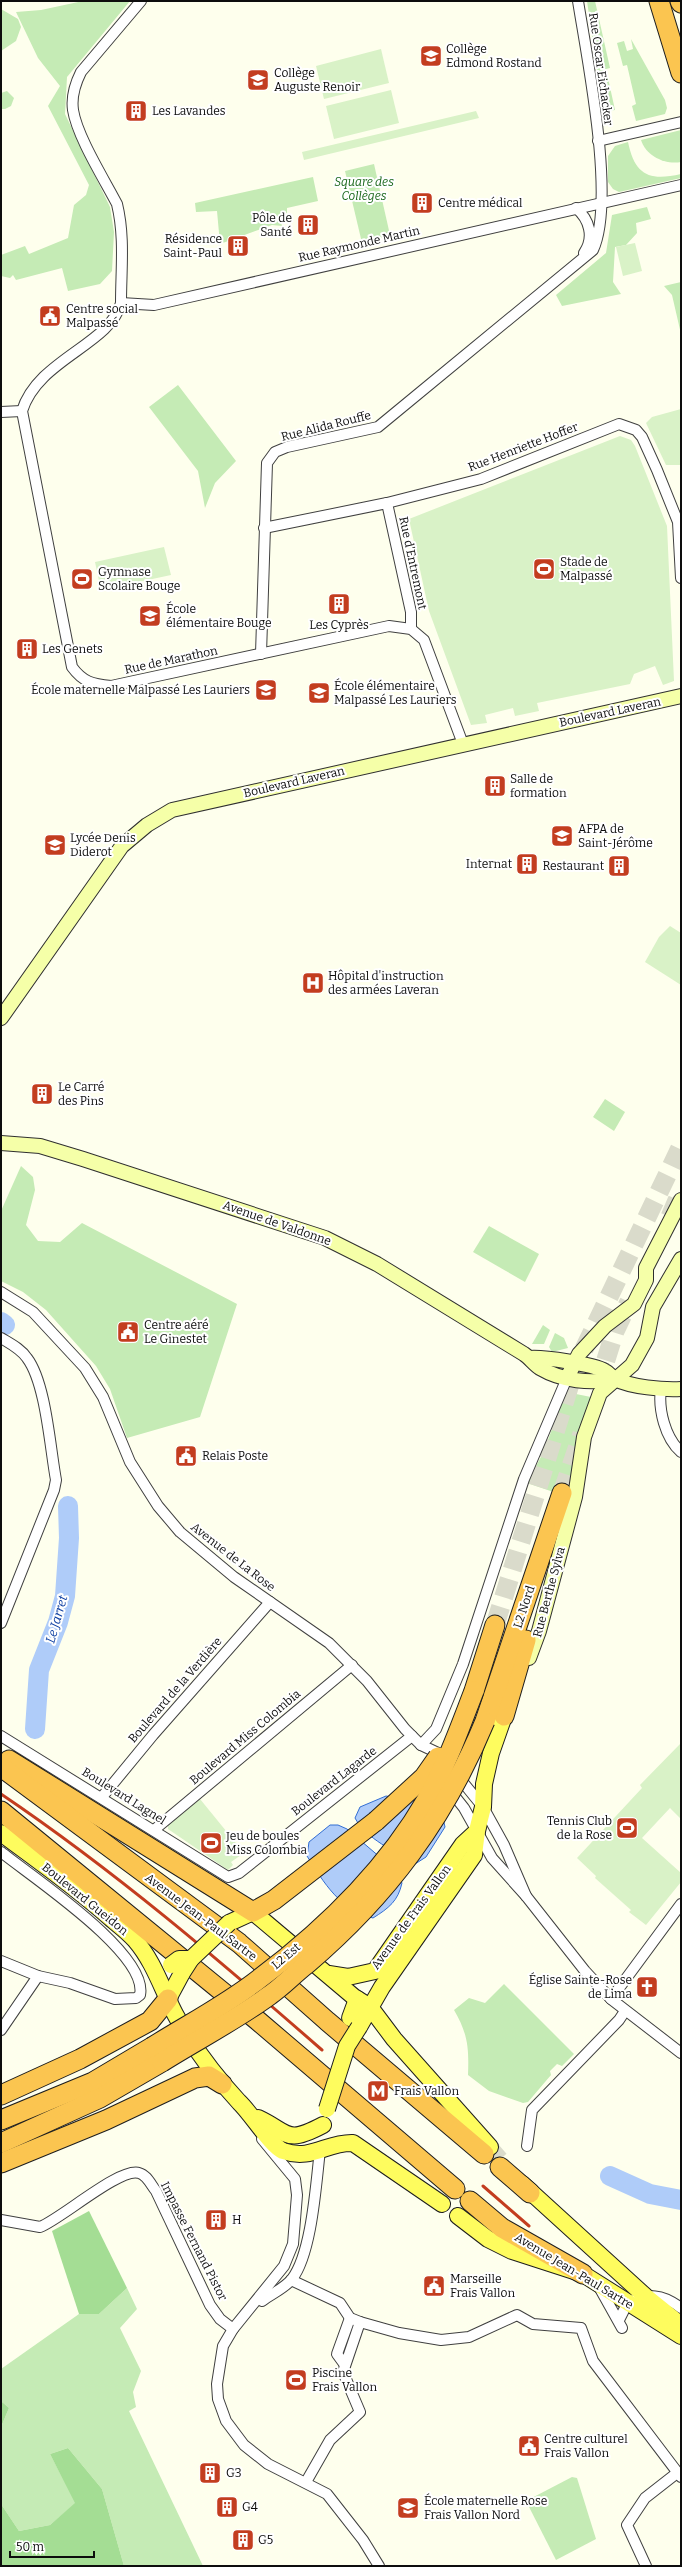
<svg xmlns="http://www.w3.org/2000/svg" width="682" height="2567" font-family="Bitter,serif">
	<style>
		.green { fill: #c5ebb5 }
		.forest { fill: #a4dd94 }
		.pitch { fill: #d9f2c7 }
		.water { fill: #afccf9; stroke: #336ed3 }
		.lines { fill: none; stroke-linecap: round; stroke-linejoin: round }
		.river { stroke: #afccf9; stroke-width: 20 }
		.primary-tunnel { stroke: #dadbcb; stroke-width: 16; stroke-dasharray: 16 8; stroke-linecap: butt }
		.highway-tunnel { stroke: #dadbcb; stroke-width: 19; stroke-dasharray: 19 10; stroke-linecap: butt }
		.street-casing { stroke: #404040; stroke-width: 12 }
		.secondary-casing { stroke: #2f2f2f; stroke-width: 16 }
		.primary-casing { stroke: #1e1e1e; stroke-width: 18 }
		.highway-casing { stroke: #1e1e1e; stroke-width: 21 }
		.street { stroke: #fff; stroke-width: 10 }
		.secondary { stroke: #f5ffa8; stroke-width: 14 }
		.primary { stroke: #fefc5e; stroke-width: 16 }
		.highway { stroke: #fbc550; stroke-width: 19 }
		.rail { stroke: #c33d1f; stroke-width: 3 }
		.primary-bridge-casing { stroke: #1e1e1e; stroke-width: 18; stroke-linecap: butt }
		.highway-bridge-casing { stroke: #1e1e1e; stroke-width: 21; stroke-linecap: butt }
		.primary-bridge { stroke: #fefc5e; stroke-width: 16 }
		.highway-bridge { stroke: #fbc550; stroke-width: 19 }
		.labels { text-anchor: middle; stroke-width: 4; stroke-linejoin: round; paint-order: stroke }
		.poi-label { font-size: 12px; fill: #0d0d0d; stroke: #fff; text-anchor: start }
		.street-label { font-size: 12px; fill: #0d0d0d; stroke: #fff }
		.park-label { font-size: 12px; font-style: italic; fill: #1b681c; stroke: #fff }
		.water-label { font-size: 13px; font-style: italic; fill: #1142a4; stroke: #fff }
	</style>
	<rect width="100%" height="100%" fill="#feffed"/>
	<g class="green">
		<polygon points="83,1 130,1 67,77 65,114 110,207 114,232 112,271 100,284 68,291 62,268 16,280 13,275 10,278 1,276 1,255 25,246 29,254 68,238 74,205 86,195 89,185 48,106 60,86 38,58 16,12 41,10"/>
		<polygon points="587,1 595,1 610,68 606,69 615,110 603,112"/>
		<polygon points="1,9 18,19 21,27 16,41 1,51"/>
		<polygon points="631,39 665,100 667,108 665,114 636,121 632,106 636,104 627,65 623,66 617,43 624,41 627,51 633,49"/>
		<polygon points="7,91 14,98 11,106 5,109 1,109 1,93"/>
		<path d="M681,130V162C665,165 646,156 641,140Z"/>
		<path d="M628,142C635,176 650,181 681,174V178L619,192L613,189L608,182V156L615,146Z"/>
		<polygon points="374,164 390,235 362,243 345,171"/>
		<polygon points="313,177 318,201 287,208 287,213 279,215 282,226 272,225 220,244 217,211 196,212 195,203"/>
		<polygon points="647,207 651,219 636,223 637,233 626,245 615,247 613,282 621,294 562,306 556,295 606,253 612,215"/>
		<polygon points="681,282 681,334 672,295 664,286"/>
		<polygon points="178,385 236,461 215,483 205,508 198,471 149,407"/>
		<polygon points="605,1099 625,1112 614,1131 593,1117"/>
		<polygon points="21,1166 33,1177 35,1190 26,1225 38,1241 60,1242 82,1223 237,1304 200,1417 127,1438 110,1389 96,1366 46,1310 23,1292 1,1281 1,1211"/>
		<polygon points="489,1226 539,1254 525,1282 473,1252"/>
		<polygon points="543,1325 550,1330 544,1344 532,1344"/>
		<polygon points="555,1333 564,1338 568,1348 552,1352 549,1347"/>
		<polygon points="566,1392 591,1397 571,1498 527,1483 543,1453"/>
		<path d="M504,1984L574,2054L562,2066L557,2064L550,2071L551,2075L528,2102L523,2103L489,2091L468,2075C469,2048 468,2034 454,2010L469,1998L485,2003Z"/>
		<polygon points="127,2288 137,2309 120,2328 141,2371 133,2392 136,2407 129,2411 203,2566 124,2566 102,2489 68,2448 50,2454 76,2503 50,2525 19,2531 1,2504 1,2427 9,2408 1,2401 1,2369 79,2314 99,2314"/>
		<polygon points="572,2477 577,2478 596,2539 556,2560 526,2501"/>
	</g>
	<g class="forest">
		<polygon points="89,2211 127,2288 99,2314 79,2314 52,2231"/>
		<polygon points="1,2401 9,2408 1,2427"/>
		<polygon points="68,2448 102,2489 124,2566 1,2566 1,2504 19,2531 50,2525 75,2503 50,2454"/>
	</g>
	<g class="pitch">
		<polygon points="381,49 389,83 324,99 316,66"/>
		<polygon points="391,90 399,123 334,139 326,106"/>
		<polygon points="476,111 479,118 304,160 302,152"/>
		<polygon points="635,243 642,271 623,276 616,247"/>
		<polygon points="681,409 681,465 666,465 646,423 652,417"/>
		<polygon points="620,436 631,440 635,446 667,526 674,681 663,685 655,666 634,674 630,684 537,703 539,711 515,716 513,708 485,715 487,723 471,725 429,611 409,519"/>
		<polygon points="164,547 171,575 101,590 95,562"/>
		<polygon points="670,926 681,933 681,985 645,962 659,937"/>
		<polygon points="681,1743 681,1819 670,1808 642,1838 681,1873 681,1882 646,1925 629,1912 631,1910 595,1878 596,1876 577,1858 642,1788 640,1785"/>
		<polygon points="200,1799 244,1853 231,1862 233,1865 228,1870 168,1829 168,1825"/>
	</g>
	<g class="water">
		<path d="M386,1796L417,1801L443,1818L445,1827L426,1857L415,1864C395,1851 366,1839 355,1818L360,1807Z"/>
		<path d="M330,1825H338L347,1829L395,1870L402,1883C398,1901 389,1908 373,1918C340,1910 324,1883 307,1856L309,1842Z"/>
	</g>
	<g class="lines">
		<g class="river">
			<polyline points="1,1322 5,1325"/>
			<polyline points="35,1729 39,1670 58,1622 65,1596 69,1538 68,1506"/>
			<polyline points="610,2176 650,2194 681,2200"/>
		</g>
		<polyline class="primary-tunnel" points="490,2147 503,2162"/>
		<g class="highway-tunnel">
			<polyline points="670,1217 681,1191"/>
			<polyline points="597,1388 615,1331 629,1302"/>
			<polyline points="562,1493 582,1434"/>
			<polyline points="495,1625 575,1368 681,1146"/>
		</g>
		<g class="street-casing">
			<g id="street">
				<path d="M141,1L81,72C75,84 71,96 73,110C77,136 104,179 117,204C125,237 121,269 121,303C110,345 38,359 22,411L72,667C83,682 92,684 111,686L389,626L411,629L424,640L463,744"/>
				<polyline points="598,141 681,122"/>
				<path d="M576,208C589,219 595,237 584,253"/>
				<polyline points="121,303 154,305 681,185"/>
				<polyline points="1,412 22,411"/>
				<polyline points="387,503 411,612 411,629"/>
				<polyline points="264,528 387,503 481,479 619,424 636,430 642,437 657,470 678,522 681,578"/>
				<path d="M261,654L267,463L275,452L287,447L378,427L593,250C616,200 587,58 578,1"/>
				<polyline points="1,1292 33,1312 85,1368 103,1397 130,1462 158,1506 180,1532 234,1577 329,1643 367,1681 405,1729 421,1745 438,1753 442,1757"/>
				<path d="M1,1338C11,1344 21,1349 27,1358C46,1383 50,1448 56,1480L54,1490L1,1623"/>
				<path d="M661,1389C658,1409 665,1438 681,1452"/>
				<polyline points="1,1736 228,1877 239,1873 412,1736"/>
				<polyline points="421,1745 436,1729 463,1664 524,1479 567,1378"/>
				<polyline points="457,1775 483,1807 504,1845 526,1896"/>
				<polyline points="449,1789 464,1808 492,1858 526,1896 585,1971 611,1999 681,2053"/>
				<polyline points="102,1797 153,1735 270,1602"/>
				<polyline points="154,1830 352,1665"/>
				<path d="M1,1852C32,1877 149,1954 140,1995L136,1998L115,1999L70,1983L38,1976L1,1961"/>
				<polyline points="611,1999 681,1904"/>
				<polyline points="1,2030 38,1976"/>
				<polyline points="262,2139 295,2179 297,2195 293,2244 284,2266 233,2329 223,2346 217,2384 218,2399 226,2421 244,2445 268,2464 327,2494 363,2540 379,2566"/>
				<polyline points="527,2146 532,2110 619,2020 625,2011"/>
				<path d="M1,2220L40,2227C61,2219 120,2167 139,2173C147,2175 151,2185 156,2191L210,2305L220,2319L233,2329"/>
				<polyline points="291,2280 340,2303 350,2318 360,2322 399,2333 441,2340 469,2337 517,2315 533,2324 581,2328 593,2361 681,2477"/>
				<polyline points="598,2285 622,2328"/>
				<path d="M262,2301C271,2294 285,2288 292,2279C312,2253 316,2183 320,2150"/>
				<path d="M619,2320L628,2302C650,2294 661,2293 681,2308"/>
				<polyline points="345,2365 337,2354 350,2318"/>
				<polyline points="306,2482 330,2440 360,2412 343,2372 360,2322"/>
				<polyline points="646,2566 627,2525 645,2498 677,2473"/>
			</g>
		</g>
		<g class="secondary-casing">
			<g id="secondary">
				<polyline points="1,1018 122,846 147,825 172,810 681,696"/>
				<path d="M1,1143L40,1146L83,1159L325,1238L377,1264L524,1354C530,1358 534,1364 540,1368C562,1381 591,1384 615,1379"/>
				<path d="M530,1358C544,1357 593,1364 605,1371C609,1373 611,1377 615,1379C631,1387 663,1390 681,1389"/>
				<polyline points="567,1378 579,1354 605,1326 634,1304 646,1280 646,1268 681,1200"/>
				<polyline points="529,1658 539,1631 575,1497 584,1437 600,1393 632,1365 647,1338 653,1307 681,1259"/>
			</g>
		</g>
		<g class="primary-casing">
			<g id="primary">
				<path d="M1,1833C37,1860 74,1886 108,1916C117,1924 127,1931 135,1940C154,1962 162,1989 175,2014C192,2046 215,2076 239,2102C251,2113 271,2146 283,2151C312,2161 326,2142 353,2143L442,2204"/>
				<polyline points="229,1923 253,1912 354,1997 370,2007 394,2039 490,2147"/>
				<polyline points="329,1974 348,1977 375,1971 463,1844 477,1831"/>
				<polyline points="168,1999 182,1973"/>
				<polyline points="350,2018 357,1999"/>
				<polyline points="359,2027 382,1987 474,1855 477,1831 483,1807 484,1784 491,1753 504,1716"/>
				<path d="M258,2118C290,2133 285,2145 323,2125"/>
				<polyline points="522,2184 645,2296 681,2325"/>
				<polyline points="458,2216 488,2239 512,2251 583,2274 681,2336"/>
			</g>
		</g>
		<g class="highway-casing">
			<g id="highway">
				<polyline points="659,1 681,73"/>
				<polyline points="680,1 681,3"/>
				<polyline points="474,1691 495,1625"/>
				<polyline points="504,1716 526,1640"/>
				<polyline points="485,1721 562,1493"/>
				<polyline points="9,1760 253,1912 274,1900 376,1821"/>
				<polyline points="1,1767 239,1943 327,2021 484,2154"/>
				<polyline points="1,1811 257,2020 455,2189"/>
				<polyline points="1,2095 80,2059 150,2021 168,1999"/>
				<polyline points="1,2120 93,2082 152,2047"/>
				<polyline points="1,2143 100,2098 162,2062"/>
				<polyline points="1,2163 106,2120 195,2078 209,2076 222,2084"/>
				<polyline points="500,2167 530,2193"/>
				<polyline points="470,2201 502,2228 583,2274"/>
			</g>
		</g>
		<use href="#street" class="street"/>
		<use href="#secondary" class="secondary"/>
		<use href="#primary" class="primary"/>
		<use href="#highway" class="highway"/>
		<g class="rail">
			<path d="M1,1794C115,1871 219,1960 322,2050"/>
			<polyline points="483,2186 529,2226"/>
		</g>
		<g class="primary-bridge-casing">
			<g id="primary-bridge">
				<polyline points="171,1965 179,1959 191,1959"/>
				<polyline points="182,1973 191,1959 229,1923"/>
				<polyline points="327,2109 347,2046 359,2027"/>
			</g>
		</g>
		<g class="highway-bridge-casing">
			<g id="highway-bridge">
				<polyline points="376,1821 424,1777 438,1757"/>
				<path d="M152,2047C187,2025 226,2005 259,1979C324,1930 386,1870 427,1799C447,1764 460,1727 474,1691"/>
				<path d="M162,2062C197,2040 236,2020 270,1995C283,1986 294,1974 307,1964C387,1896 445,1818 485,1721"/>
			</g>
		</g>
		<use href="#primary-bridge" class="primary-bridge"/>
		<use href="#highway-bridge" class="highway-bridge"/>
	</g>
	<defs>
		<g id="school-square" transform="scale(1.15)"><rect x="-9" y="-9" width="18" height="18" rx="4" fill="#c33d1f" stroke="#fff"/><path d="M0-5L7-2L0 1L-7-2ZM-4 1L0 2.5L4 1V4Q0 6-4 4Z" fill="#fff"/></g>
		<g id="building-square" transform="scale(1.15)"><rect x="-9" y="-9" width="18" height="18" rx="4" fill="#c33d1f" stroke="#fff"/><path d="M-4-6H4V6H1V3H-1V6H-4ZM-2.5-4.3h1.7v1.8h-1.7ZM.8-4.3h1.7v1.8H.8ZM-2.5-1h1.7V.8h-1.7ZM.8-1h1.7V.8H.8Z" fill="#fff"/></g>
		<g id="civic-square" transform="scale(1.15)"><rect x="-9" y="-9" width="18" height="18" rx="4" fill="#c33d1f" stroke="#fff"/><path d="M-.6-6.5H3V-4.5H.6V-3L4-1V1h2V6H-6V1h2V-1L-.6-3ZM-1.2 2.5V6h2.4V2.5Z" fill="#fff"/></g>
		<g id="stadium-square" transform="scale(1.15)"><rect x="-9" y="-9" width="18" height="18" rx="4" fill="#c33d1f" stroke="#fff"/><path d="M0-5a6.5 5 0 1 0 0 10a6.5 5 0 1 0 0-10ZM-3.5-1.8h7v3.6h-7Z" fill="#fff"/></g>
		<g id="hospital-square" transform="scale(1.15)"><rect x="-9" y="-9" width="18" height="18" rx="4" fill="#c33d1f" stroke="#fff"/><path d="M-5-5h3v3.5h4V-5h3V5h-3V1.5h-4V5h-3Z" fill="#fff"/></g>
		<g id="church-square" transform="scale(1.15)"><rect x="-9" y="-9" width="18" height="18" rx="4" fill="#c33d1f" stroke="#fff"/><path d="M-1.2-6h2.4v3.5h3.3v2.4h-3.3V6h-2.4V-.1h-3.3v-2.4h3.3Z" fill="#fff"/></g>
		<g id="metro-square" transform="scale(1.15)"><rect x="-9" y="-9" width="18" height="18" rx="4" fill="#c33d1f" stroke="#fff"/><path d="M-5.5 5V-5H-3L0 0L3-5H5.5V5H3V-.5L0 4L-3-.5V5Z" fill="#fff"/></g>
	</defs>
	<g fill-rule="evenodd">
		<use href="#school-square" x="431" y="56"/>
		<use href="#school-square" x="258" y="80"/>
		<use href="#building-square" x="136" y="111"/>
		<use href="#building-square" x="422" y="203"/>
		<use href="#building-square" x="308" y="225"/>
		<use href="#building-square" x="238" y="246"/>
		<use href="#civic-square" x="50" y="316"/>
		<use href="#stadium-square" x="544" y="569"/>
		<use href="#stadium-square" x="82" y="579"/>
		<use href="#building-square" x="339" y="604"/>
		<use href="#school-square" x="150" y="616"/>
		<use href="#building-square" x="27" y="649"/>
		<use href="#school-square" x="266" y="690"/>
		<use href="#school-square" x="319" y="693"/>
		<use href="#building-square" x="495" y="786"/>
		<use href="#school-square" x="562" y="836"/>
		<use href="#school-square" x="55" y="845"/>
		<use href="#building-square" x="527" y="864"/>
		<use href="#building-square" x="619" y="866"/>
		<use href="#hospital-square" x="313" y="983"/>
		<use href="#building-square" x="42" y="1094"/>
		<use href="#civic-square" x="128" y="1332"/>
		<use href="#civic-square" x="186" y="1456"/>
		<use href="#stadium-square" x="627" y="1828"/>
		<use href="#stadium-square" x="211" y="1843"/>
		<use href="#church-square" x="647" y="1987"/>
		<use href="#metro-square" x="378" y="2091"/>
		<use href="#building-square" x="216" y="2220"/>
		<use href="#civic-square" x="434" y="2286"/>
		<use href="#stadium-square" x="296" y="2380"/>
		<use href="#civic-square" x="529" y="2446"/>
		<use href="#building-square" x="210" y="2473"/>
		<use href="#building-square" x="227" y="2507"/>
		<use href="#school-square" x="408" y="2508"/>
		<use href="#building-square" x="243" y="2540"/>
	</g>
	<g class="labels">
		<g class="poi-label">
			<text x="446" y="53">Collège<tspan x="446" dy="14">Edmond Rostand</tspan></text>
			<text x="274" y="77">Collège<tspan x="274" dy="14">Auguste Renoir</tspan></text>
			<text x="152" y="115">Les Lavandes</text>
			<text x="438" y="207">Centre médical</text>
			<text x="292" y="222" text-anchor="end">Pôle de<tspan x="292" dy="14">Santé</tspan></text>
			<text x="222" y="243" text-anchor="end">Résidence<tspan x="222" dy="14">Saint-Paul</tspan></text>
			<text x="66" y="313">Centre social<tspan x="66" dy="14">Malpassé</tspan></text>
			<text x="560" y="566">Stade de<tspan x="560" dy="14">Malpassé</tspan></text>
			<text x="98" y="576">Gymnase<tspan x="98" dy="14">Scolaire Bouge</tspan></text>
			<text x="166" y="613">École<tspan x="166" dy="14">élémentaire Bouge</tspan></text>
			<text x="339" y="629" text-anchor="middle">Les Cyprès</text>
			<text x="42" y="653">Les Genets</text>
			<text x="334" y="690">École élémentaire<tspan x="334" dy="14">Malpassé Les Lauriers</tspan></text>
			<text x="250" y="694" text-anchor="end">École maternelle Malpassé Les Lauriers</text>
			<text x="510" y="783">Salle de<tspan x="510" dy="14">formation</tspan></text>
			<text x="578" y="833">AFPA de<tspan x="578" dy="14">Saint-Jérôme</tspan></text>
			<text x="70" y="842">Lycée Denis<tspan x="70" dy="14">Diderot</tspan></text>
			<text x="512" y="868" text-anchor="end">Internat</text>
			<text x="604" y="870" text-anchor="end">Restaurant</text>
			<text x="328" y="980">Hôpital d'instruction<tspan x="328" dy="14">des armées Laveran</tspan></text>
			<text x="58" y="1091">Le Carré<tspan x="58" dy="14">des Pins</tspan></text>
			<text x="144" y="1329">Centre aéré<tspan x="144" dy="14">Le Ginestet</tspan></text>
			<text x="202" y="1460">Relais Poste</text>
			<text x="612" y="1825" text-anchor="end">Tennis Club<tspan x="612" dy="14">de la Rose</tspan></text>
			<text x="226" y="1840">Jeu de boules<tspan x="226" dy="14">Miss Colombia</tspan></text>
			<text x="632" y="1984" text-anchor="end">Église Sainte-Rose<tspan x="632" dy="14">de Lima</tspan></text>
			<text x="394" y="2095">Frais Vallon</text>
			<text x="232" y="2224">H</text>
			<text x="450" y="2283">Marseille<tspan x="450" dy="14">Frais Vallon</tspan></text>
			<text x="312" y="2377">Piscine<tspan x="312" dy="14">Frais Vallon</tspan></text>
			<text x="544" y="2443">Centre culturel<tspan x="544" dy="14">Frais Vallon</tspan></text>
			<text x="226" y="2477">G3</text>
			<text x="424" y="2505">École maternelle Rose<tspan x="424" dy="14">Frais Vallon Nord</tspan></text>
			<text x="242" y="2511">G4</text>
			<text x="258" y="2544">G5</text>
		</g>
		<g class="street-label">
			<text transform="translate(601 69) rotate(82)" y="4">Rue Oscar Eichacker</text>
			<text transform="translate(359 244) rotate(-13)" y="4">Rue Raymonde Martin</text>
			<text transform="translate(326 426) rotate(-14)" y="4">Rue Alida Rouffe</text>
			<text transform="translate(523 447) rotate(-21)" y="4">Rue Henriette Hoffer</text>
			<text transform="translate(413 563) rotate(78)" y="4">Rue d'Entremont</text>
			<text transform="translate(171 660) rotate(-12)" y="4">Rue de Marathon</text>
			<text transform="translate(610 712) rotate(-12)" y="4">Boulevard Laveran</text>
			<text transform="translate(294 782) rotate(-13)" y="4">Boulevard Laveran</text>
			<text transform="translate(277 1223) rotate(19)" y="4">Avenue de Valdonne</text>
			<text transform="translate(233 1557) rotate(38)" y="4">Avenue de La Rose</text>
			<text transform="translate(549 1592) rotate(-75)" y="4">Rue Berthe Sylva</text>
			<text transform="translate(524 1607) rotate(-72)" y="4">L2 Nord</text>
			<text transform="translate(175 1690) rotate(-49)" y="4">Boulevard de la Verdière</text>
			<text transform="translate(245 1737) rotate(-40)" y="4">Boulevard Miss Colombia</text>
			<text transform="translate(334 1781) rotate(-38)" y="4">Boulevard Lagarde</text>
			<text transform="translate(124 1796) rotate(32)" y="4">Boulevard Lagnel</text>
			<text transform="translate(85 1899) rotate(39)" y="4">Boulevard Gueidon</text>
			<text transform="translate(201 1917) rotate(37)" y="4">Avenue Jean-Paul Sartre</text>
			<text transform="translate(411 1917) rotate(-54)" y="4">Avenue de Frais Vallon</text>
			<text transform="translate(286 1956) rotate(-40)" y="4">L2 Est</text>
			<text transform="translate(194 2241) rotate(63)" y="4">Impasse Fernand Pistor</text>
			<text transform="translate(574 2271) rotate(31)" y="4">Avenue Jean-Paul Sartre</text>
		</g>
		<g class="park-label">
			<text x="364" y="186">Square des<tspan x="364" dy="14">Collèges</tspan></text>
		</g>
		<g class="water-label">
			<text transform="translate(56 1619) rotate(-74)" y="5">Le Jarret</text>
		</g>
	</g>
	<rect width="682" height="2567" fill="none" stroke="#0d0d0d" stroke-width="4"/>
	<path d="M10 2551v6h84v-6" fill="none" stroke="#0d0d0d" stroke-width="2"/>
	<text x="16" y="2551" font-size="12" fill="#0d0d0d" stroke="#ffffff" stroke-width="3" paint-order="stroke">50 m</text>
</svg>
